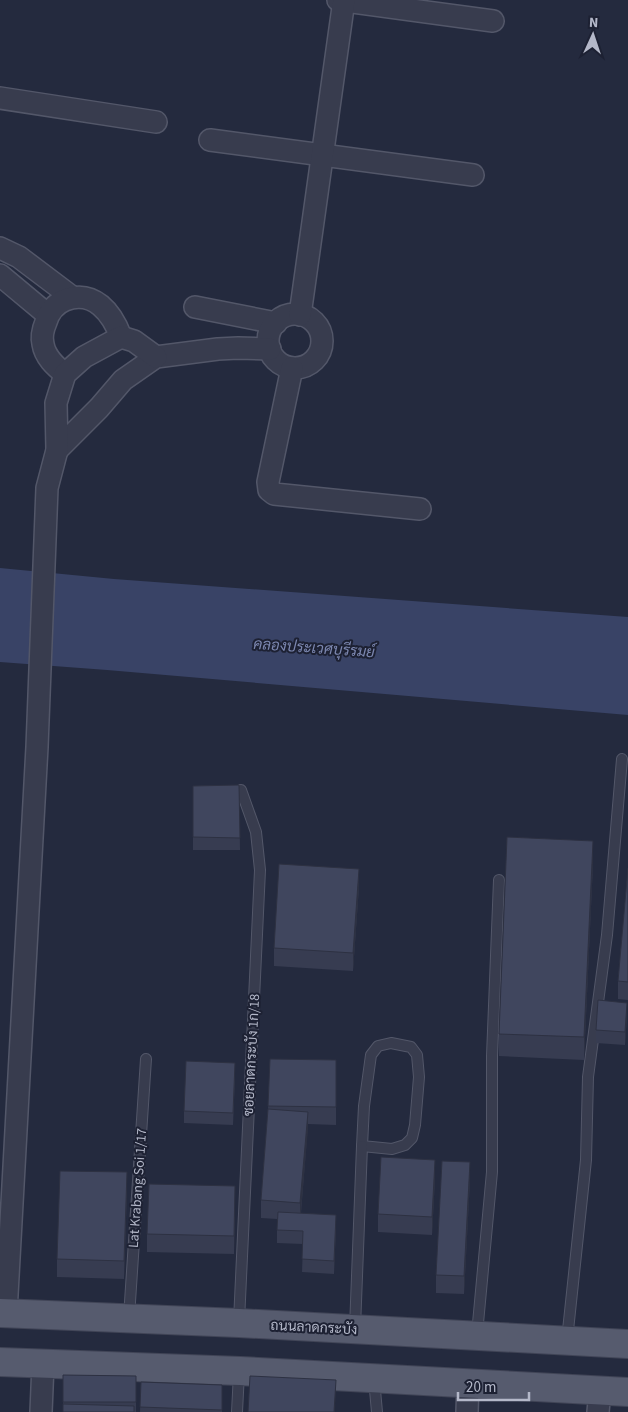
<svg xmlns="http://www.w3.org/2000/svg" width="628" height="1412" font-family="'Source Sans 3',Sarabun,sans-serif">
	<style>
		.water { fill: #394366 }
		.lines { fill: none; stroke-linecap: round; stroke-linejoin: round }
		.lane-casing { stroke: #535769; stroke-width: 12 }
		.street-casing { stroke: #535769; stroke-width: 24 }
		.primary-casing { stroke: #414557; stroke-width: 30 }
		.lane { stroke: #383c4e; stroke-width: 10 }
		.street { stroke: #383c4e; stroke-width: 21 }
		.primary { stroke: #565b6e; stroke-width: 28 }
		.wall { fill: #373c51 }
		.shaded-wall { fill: #2d3142 }
		.building { fill: #40465e; stroke: #2d3142 }
		.labels { text-anchor: middle; stroke-width: 4; stroke-linejoin: round; paint-order: stroke }
		.street-label { font-size: 14px; fill: #b4b8c9; stroke: #1d2133 }
		.water-label { font-size: 15px; font-style: italic; fill: #7c87b0; stroke: #1d2133 }
	</style>
	<rect width="100%" height="100%" fill="#242a3e"/>
	<polygon class="water" points="0,568 114,579 628,617 628,715 107,670 0,662"/>
	<g class="lines">
		<g class="lane-casing">
			<g id="lane">
				<polygon points="391,1043 411,1047 417,1055 419,1077 415,1125 412,1138 405,1145 392,1149 362,1146 364,1106 371,1055 378,1046"/>
				<polyline points="129,1317 146,1059"/>
				<polyline points="239,1321 260,870 256,832 241,790"/>
				<polyline points="355,1328 362,1146"/>
				<polyline points="477,1334 492,1172 492,1056 499,880"/>
				<polyline points="567,1340 586,1160 588,1077 607,935 622,759"/>
				<polyline points="374,1379 377,1412"/>
				<polyline points="237,1412 239,1373"/>
			</g>
		</g>
		<g class="street-casing">
			<g id="street">
				<polyline points="338,0 493,21"/>
				<polyline points="0,98 156,122"/>
				<polyline points="210,140 473,175"/>
				<polyline points="0,248 19,257 72,297"/>
				<polyline points="0,275 48,315"/>
				<polyline points="195,307 276,323"/>
				<circle cx="295" cy="341" r="27"/>
				<polyline points="300,315 344,0"/>
				<polyline points="292,368 268,482 269,490 274,494 420,509"/>
				<path d="M65,374C55,366 45,357 43,344C41,336 43,329 46,322C49,312 55,304 65,300C94,289 112,313 121,337"/>
				<polyline points="57,450 99,408 123,380 156,357 218,349 238,348 270,349"/>
				<polyline points="6,1313 37,747 47,488 57,450 56,403 65,374 84,357 121,337 134,341 156,357"/>
				<polyline points="41,1412 43,1364"/>
				<polyline points="467,1412 468,1383"/>
				<polyline points="598,1412 600,1391"/>
			</g>
		</g>
		<g class="primary-casing">
			<g id="primary">
				<polyline points="0,1313 239,1323 628,1344"/>
				<polyline points="0,1362 240,1371 628,1392"/>
			</g>
		</g>
		<use href="#lane" class="lane"/>
		<use href="#street" class="street"/>
		<use href="#primary" class="primary"/>
	</g>
	<g class="wall">
		<polygon points="239,785 240,850 193,850 193,786"/>
		<polygon points="593,864 584,1060 499,1056 499,1034"/>
		<polygon points="628,868 628,1000 618,999 618,981"/>
		<polygon points="359,887 353,971 274,966 274,948"/>
		<polygon points="627,1015 625,1045 596,1043 596,1030"/>
		<polygon points="270,1059 336,1060 336,1125 308,1124 301,1213 336,1227 334,1274 302,1272 303,1244 277,1243 277,1219 261,1218 261,1200 268,1109"/>
		<polygon points="235,1076 233,1125 184,1123 184,1111"/>
		<polygon points="435,1178 432,1235 378,1232 378,1214"/>
		<polygon points="470,1180 464,1294 436,1293 436,1275"/>
		<polygon points="127,1190 124,1279 57,1277 57,1259"/>
		<polygon points="235,1204 234,1254 147,1252 147,1234"/>
		<polygon points="63,1375 136,1376 136,1412 63,1412"/>
		<polygon points="141,1382 222,1385 222,1412 140,1412"/>
	</g>
	<g class="shaded-wall">
		<polygon points="593,841 593,864 584,1060 584,1037"/>
		<polygon points="359,869 359,887 353,971 353,953"/>
		<polygon points="627,1003 627,1015 625,1045 625,1032"/>
		<polygon points="308,1112 308,1130 300,1221 300,1203"/>
		<polygon points="435,1160 435,1178 432,1235 432,1217"/>
		<polygon points="470,1162 470,1180 464,1294 464,1276"/>
		<polygon points="127,1172 127,1190 124,1279 124,1261"/>
		<polygon points="235,1186 235,1204 234,1254 234,1236"/>
		<polygon points="336,1215 336,1227 334,1274 334,1261"/>
		<polygon points="336,1380 335,1412 334,1412"/>
	</g>
	<g class="building">
		<polygon points="239,785 240,838 193,837 193,786"/>
		<polygon points="507,837 593,841 584,1037 499,1034"/>
		<polygon points="279,864 359,869 353,953 274,948"/>
		<polygon points="628,868 628,982 618,981"/>
		<polygon points="598,1000 627,1003 625,1032 596,1030"/>
		<polygon points="270,1059 336,1060 336,1107 268,1106"/>
		<polygon points="186,1061 235,1063 233,1113 184,1111"/>
		<polygon points="268,1109 308,1112 300,1203 261,1200"/>
		<polygon points="381,1157 435,1160 432,1217 378,1214"/>
		<polygon points="442,1161 470,1162 464,1276 436,1275"/>
		<polygon points="60,1171 127,1172 124,1261 57,1259"/>
		<polygon points="149,1184 235,1186 234,1236 147,1234"/>
		<polygon points="278,1212 336,1215 334,1261 302,1259 303,1231 277,1230"/>
		<polygon points="63,1375 136,1376 136,1402 63,1402"/>
		<polygon points="250,1376 336,1380 334,1412 248,1412"/>
		<polygon points="141,1382 222,1385 222,1410 140,1407"/>
		<polygon points="63,1404 134,1406 134,1412 63,1412"/>
	</g>
	<g class="labels">
		<g class="street-label">
			<text transform="translate(251 1055) rotate(-87)" y="5">ซอยลาดกระบัง 1ก/18</text>
			<text transform="translate(137 1188) rotate(-86)" y="5">Lat Krabang Soi 1/17</text>
			<text transform="translate(314 1327) rotate(3)" y="5">ถนนลาดกระบัง</text>
		</g>
		<g class="water-label">
			<text transform="translate(314 648) rotate(4)" y="5">คลองประเวศบุรีรมย์</text>
		</g>
	</g>
	<g transform="translate(593 35) rotate(3)" stroke="#1d2133" stroke-width="4" paint-order="stroke">
	<path d="M0-4L9 19L0 12L-9 19Z" fill="#b4b8c9"/>
	<text y="-8" font-size="14" font-weight="bold" text-anchor="middle" fill="#b4b8c9">N</text>
	</g>
	<path d="M458 1392v8h71v-8" fill="none" stroke="#b4b8c9" stroke-width="2.5"/>
	<text x="466" y="1392" font-size="15" fill="#b4b8c9" stroke="#1d2133" stroke-width="4" paint-order="stroke">20 m</text>
</svg>
